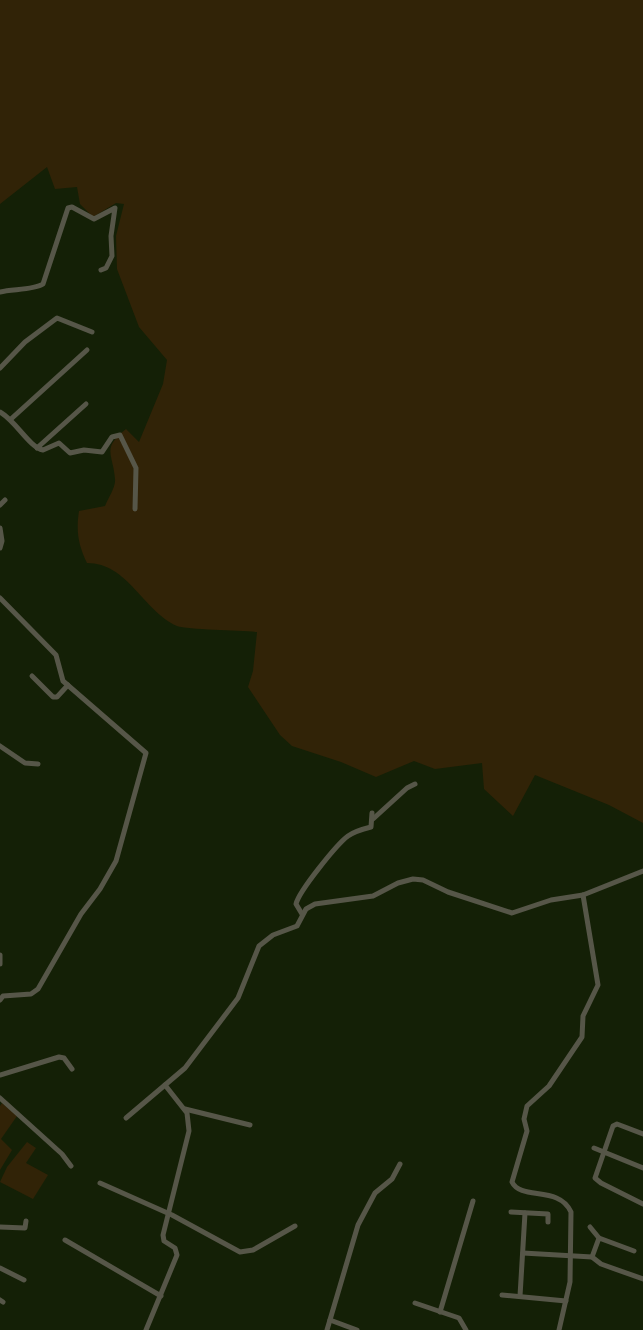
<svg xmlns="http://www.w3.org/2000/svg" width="643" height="1330" font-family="Arial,sans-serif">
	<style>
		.green { fill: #312307 }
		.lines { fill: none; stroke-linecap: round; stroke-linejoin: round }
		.street { stroke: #565648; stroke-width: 5 }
	</style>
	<rect width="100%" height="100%" fill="#142006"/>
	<g class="green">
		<path d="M0,0H643V823L609,805L535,775L513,816L484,789L482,763L435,769L414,761L376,777L341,762L292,746L280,735L248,687L253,671L257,632C241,630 188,630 177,626C143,611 128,563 87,563C78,544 76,531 79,511L105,506C108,498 116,487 115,479C113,453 101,449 126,429L139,442L163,384L167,360L139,327L117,269L116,236L124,204L116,203L93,217L80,204L77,187L55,189L47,167L0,204Z"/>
		<polygon points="2,1103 17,1116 1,1139 12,1150 0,1170 0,1106"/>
		<polygon points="27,1142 36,1148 26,1163 48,1175 33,1199 0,1182 7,1167"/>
	</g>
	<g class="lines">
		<g class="street">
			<path d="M0,292C12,289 34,290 43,284L68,208L72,207L94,219L115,208L111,236L112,256L106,268L101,270"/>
			<polyline points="0,368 25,342 57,318 92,332"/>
			<path d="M0,412C16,421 29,447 43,450L59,443L70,453L84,450L102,452L112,437L120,435L136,468L135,509"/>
			<polyline points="11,419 87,350"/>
			<polyline points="37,448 86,404"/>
			<polyline points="0,505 5,500"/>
			<polyline points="0,528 2,541 0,548"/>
			<polyline points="0,598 56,655 63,681 146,753 116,861 100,889 81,914 38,989 31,994 3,996 0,1000"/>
			<polyline points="32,676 53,697 57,697 68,685"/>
			<polyline points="0,746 25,763 38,764"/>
			<polyline points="373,819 407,788 415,784"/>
			<path d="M302,914L296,904C299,891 337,844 348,836C355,831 363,829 371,827L372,813"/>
			<polyline points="0,955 0,964"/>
			<polyline points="0,1075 59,1057 64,1058 72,1069"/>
			<polyline points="0,1098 62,1154 71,1166"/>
			<polyline points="185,1109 250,1125"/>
			<polyline points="126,1118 165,1085"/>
			<polyline points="643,1134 617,1124 613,1126 595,1178 601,1183 643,1204"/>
			<polyline points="594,1148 643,1168"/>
			<polyline points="100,1183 172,1215 240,1252 253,1250 295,1226"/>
			<polyline points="511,1212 548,1214 548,1222"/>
			<polyline points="0,1227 25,1228 26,1221"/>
			<polyline points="590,1227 599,1238"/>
			<polyline points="65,1240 161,1296"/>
			<polyline points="523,1253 592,1257 601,1264 643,1279"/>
			<polyline points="592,1257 599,1238 634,1251"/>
			<polyline points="0,1268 24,1280"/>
			<polyline points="502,1295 566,1301"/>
			<polyline points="520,1296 525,1213"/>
			<polyline points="0,1300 3,1302"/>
			<polyline points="415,1303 459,1318 466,1330"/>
			<polyline points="440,1312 473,1201"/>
			<polyline points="330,1320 357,1330"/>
			<polyline points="146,1330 177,1255 175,1248 164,1241 163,1235 189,1131 187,1113 165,1085 185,1068 238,998 259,946 273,935 297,926 306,909 315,904 373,896 398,883 413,879 423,880 448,892 512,913 551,900 583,895 643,871"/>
			<polyline points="327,1330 358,1225 375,1193 392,1179 400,1164"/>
			<path d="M559,1330L570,1282L571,1212C559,1185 521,1201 512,1182L527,1131L524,1119L527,1106L549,1086L582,1037L583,1016L598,985L583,895"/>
		</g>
	</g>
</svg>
